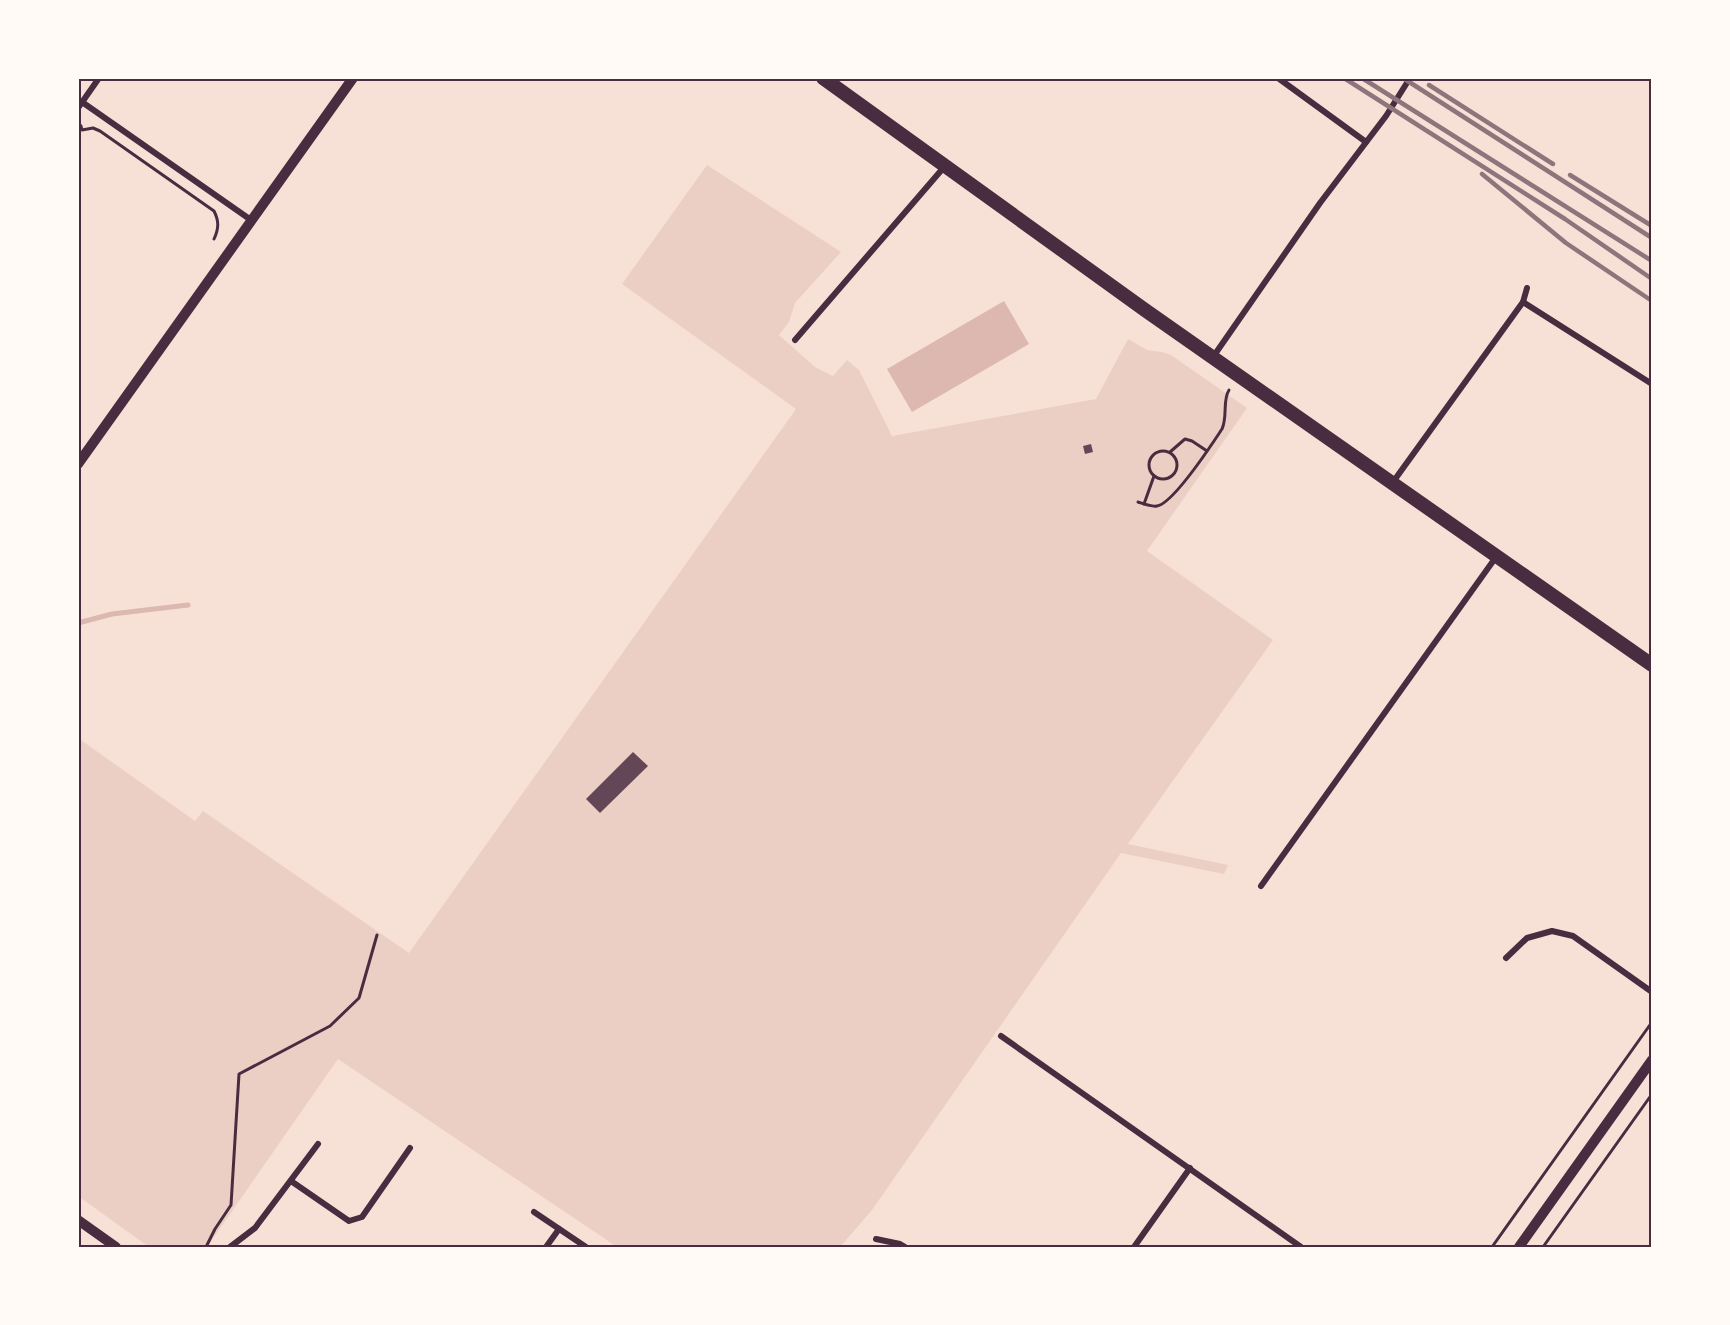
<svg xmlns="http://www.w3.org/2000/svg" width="1730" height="1325" font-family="Signika,sans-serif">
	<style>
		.green { fill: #ebcfc5 }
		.water { fill: #dcb8b0 }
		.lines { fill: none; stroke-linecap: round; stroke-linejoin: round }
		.stream { stroke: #dcb8b0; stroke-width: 5 }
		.building { fill: #644757 }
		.path { stroke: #4a2c40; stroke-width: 3 }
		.minor { stroke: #4a2c40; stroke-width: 6 }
		.tertiary { stroke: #4a2c40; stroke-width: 10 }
		.primary { stroke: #4a2c40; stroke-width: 14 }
		.rail { stroke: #8f747c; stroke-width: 4.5 }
		.neatline { fill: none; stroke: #4a2c40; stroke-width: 2 }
	</style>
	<rect width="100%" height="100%" fill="#f7e1d7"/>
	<polygon class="green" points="707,165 841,252 795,303 789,322 779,335 815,367 833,376 847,360 859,370 892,436 1096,399 1128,339 1147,350 1162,352 1171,355 1247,408 1147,551 1273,640 1128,844 1228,865 1224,874 1121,853 872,1210 840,1247 617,1247 338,1059 207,1247 149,1247 78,1196 78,738 195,821 203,811 409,953 796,409 622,284"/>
	<polygon class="water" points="1004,301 1029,344 912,412 887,369"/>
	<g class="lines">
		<polyline class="stream" points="78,623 112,614 188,605"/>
	</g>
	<g class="building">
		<polygon points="1091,444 1093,452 1085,454 1083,446"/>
		<polygon points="633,752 648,766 600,813 586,799"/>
	</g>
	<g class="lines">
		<g class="path">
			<polyline points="78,80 80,78"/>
			<path d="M78,123L81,126L82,130L93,128L100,131L214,211C219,221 219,228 214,239"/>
			<circle cx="1163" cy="465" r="14"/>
			<polyline points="1170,452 1185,439 1192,441 1207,451"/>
			<path d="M1138,502C1144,504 1151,507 1157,506C1174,503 1212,444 1222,429C1228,416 1222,401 1229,390"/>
			<polyline points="1144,504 1154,476"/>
			<polyline points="206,1247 215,1229 231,1205 239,1074 330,1026 359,998 377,935"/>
			<polyline points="1492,1247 1652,1022"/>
			<polyline points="1543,1247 1652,1094"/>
		</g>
		<g class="minor">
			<polyline points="1278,78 1366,142"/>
			<polyline points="82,102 251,220"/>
			<polyline points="78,108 99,78"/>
			<polyline points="1523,302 1652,384"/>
			<polyline points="795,340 945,166"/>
			<polyline points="1213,357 1320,203 1386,116 1410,78"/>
			<polyline points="1393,482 1523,302 1527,288"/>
			<polyline points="1261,886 1496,557"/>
			<polyline points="1506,958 1527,938 1552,931 1573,936 1652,992"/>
			<polyline points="1001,1036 1301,1247"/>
			<polyline points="291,1181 349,1221 362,1217 410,1148"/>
			<polyline points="534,1212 586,1247"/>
			<polyline points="876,1239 900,1244 905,1247"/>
			<polyline points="230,1247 255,1228 318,1144"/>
			<polyline points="546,1247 559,1229"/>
			<polyline points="1134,1247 1190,1168"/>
		</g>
		<g class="tertiary">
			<polyline points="78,464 353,78"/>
			<polyline points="78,1220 116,1247"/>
			<polyline points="1519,1247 1652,1060"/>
		</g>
		<polyline class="primary" points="823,78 1145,310 1652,665"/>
		<g class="rail">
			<polyline points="1344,78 1565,219 1652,279"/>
			<polyline points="1362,78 1652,261"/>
			<polyline points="1403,78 1652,238"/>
			<polyline points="1429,85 1553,164"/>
			<polyline points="1482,174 1566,243 1652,301"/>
			<polyline points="1570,175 1652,226"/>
		</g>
	</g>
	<rect width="1730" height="1325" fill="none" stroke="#fffaf5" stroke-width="159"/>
	<rect x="80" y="80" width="1570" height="1166" class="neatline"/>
</svg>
